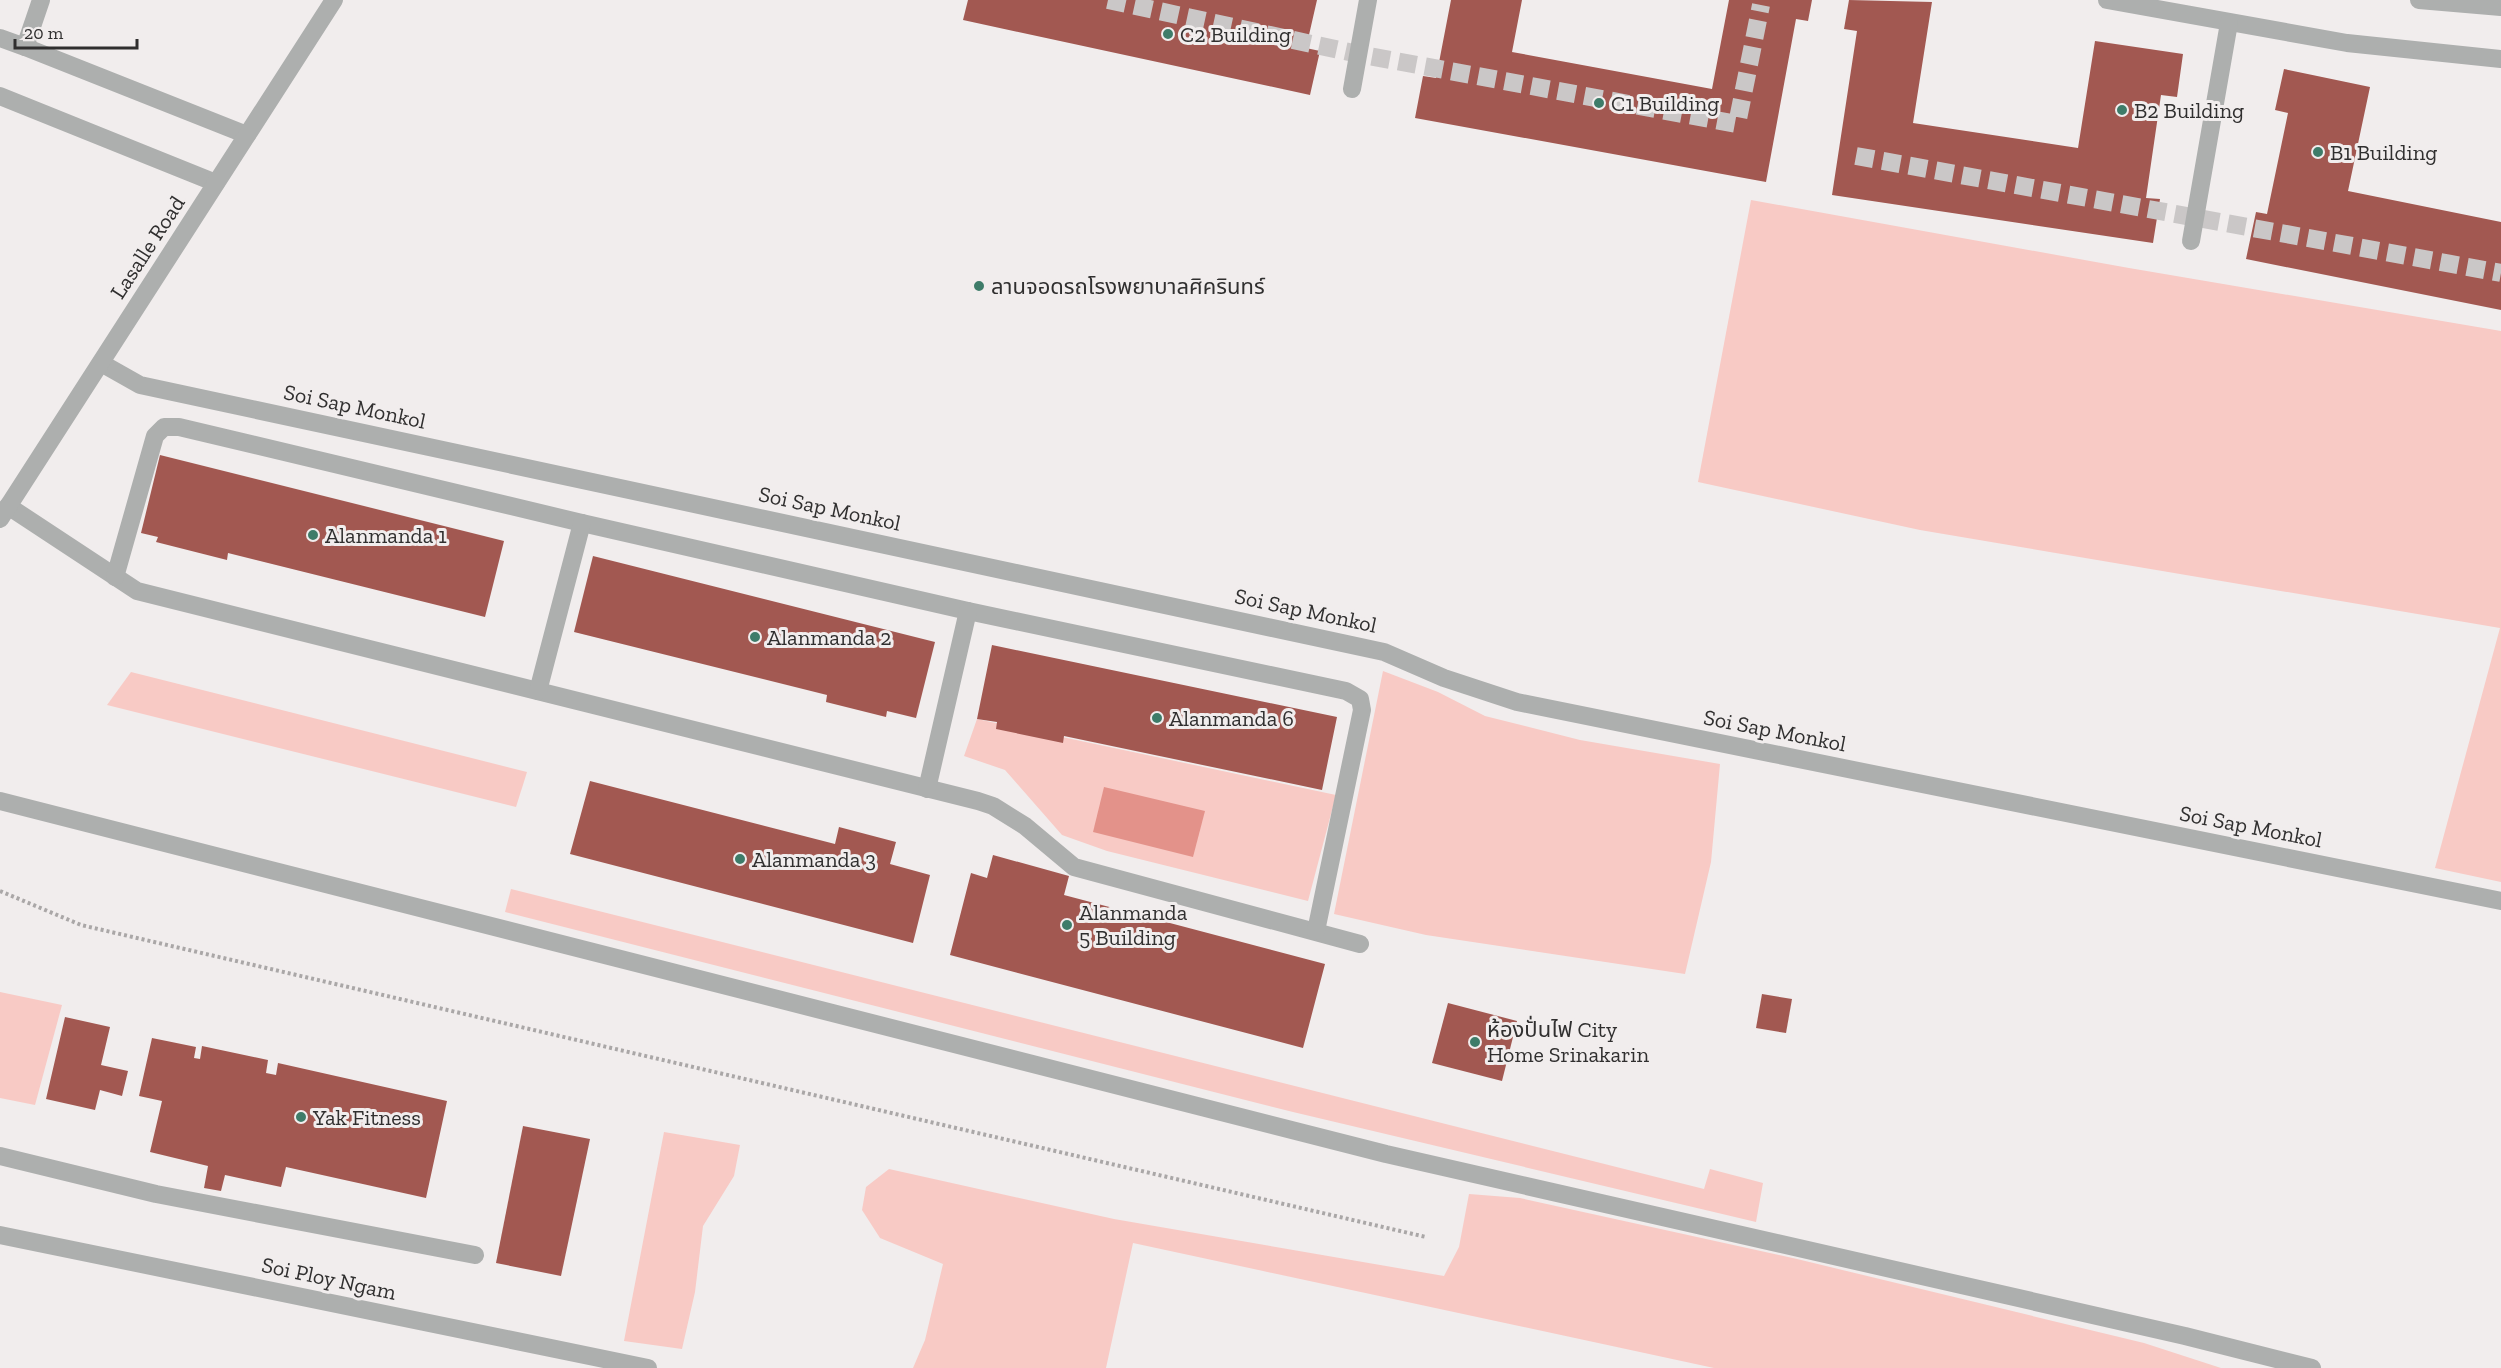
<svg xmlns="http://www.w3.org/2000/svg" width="2501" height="1368" font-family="'Zilla Slab','Noto Sans Thai',serif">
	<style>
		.green { fill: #f8cac5 }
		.water { fill: #e3928a }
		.building { fill: #a25851 }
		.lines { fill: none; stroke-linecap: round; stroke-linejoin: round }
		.minor-tunnel { stroke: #cac7c7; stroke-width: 18; stroke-dasharray: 18 9; stroke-linecap: butt }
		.path { stroke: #aaa7a7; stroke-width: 4; stroke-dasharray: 3 3; stroke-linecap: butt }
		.minor { stroke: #adafae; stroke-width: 18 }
		.poi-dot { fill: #3e7c69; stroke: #f1eded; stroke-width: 2 }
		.labels { text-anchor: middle; stroke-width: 6; stroke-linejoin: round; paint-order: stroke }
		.poi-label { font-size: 22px; fill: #302f2f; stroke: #f1eded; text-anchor: start }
		.street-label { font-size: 22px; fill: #302f2f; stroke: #f1eded }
	</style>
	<rect width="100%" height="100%" fill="#f1eded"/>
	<g class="green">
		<polygon points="1751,200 2129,268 2501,331 2501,882 2435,868 2500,628 1920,530 1698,482"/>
		<polygon points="1383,671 1438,692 1485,716 1580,740 1720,764 1711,862 1685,974 1426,935 1334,914"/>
		<polygon points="131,672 527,772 516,807 107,705"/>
		<polygon points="977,719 1336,795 1308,901 1107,851 1062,835 1005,770 964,756"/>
		<polygon points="511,889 1704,1189 1710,1169 1763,1183 1756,1222 1293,1112 505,912"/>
		<polygon points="0,992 62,1005 35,1105 0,1098"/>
		<polygon points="664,1132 740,1145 734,1176 703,1226 695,1292 682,1349 624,1341"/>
		<polygon points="889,1169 1114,1219 1444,1276 1459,1247 1469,1194 1520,1198 1797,1259 2144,1343 2221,1368 1714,1368 1133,1243 1106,1368 913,1368 925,1340 943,1264 880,1238 862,1210 866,1187"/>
	</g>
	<polygon class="water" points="1104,787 1205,811 1193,857 1093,832"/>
	<g class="building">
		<polygon points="968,0 1317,0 1306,48 1320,51 1310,95 963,20"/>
		<polygon points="1451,0 1522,0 1512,52 1712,89 1729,0 1812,0 1808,21 1796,19 1766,182 1415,118 1423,76 1436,78"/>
		<polygon points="1849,0 1932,2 1913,123 2078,148 2095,41 2183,54 2177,97 2161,95 2146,198 2160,199 2153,243 1832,195 1857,31 1844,29"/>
		<polygon points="2284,69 2370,87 2348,191 2501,222 2501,310 2246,259 2256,212 2267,214 2288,113 2275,110"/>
		<polygon points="160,455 504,541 485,617 228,553 227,560 156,542 158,537 141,533"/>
		<polygon points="593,556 935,642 916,718 887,711 886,717 826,702 827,695 574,632"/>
		<polygon points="992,645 1337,717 1322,790 1064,736 1063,743 996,729 997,722 977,719"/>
		<polygon points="590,781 835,844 839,827 896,842 890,864 930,875 913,943 570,854"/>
		<polygon points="993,855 1069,876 1064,895 1325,964 1303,1048 950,955 971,873 987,878"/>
		<polygon points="1762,994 1792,999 1786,1033 1756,1028"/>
		<polygon points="1448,1003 1517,1021 1502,1081 1432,1063"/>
		<polygon points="65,1017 110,1027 101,1065 128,1071 122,1096 100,1090 95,1110 46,1099"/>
		<polygon points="152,1038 196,1047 194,1058 200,1059 202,1046 268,1060 266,1073 276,1075 278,1063 447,1101 426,1198 286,1167 281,1187 225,1175 221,1191 204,1188 208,1166 150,1152 162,1101 139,1096"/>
		<polygon points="523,1126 590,1139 561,1276 496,1263"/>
	</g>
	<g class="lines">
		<g class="minor-tunnel">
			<polyline points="1108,0 1358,54 1737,124 1761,5"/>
			<polyline points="1856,156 2501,273"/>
		</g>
		<polyline class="path" points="0,891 81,925 1426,1237"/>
		<g class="minor">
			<polyline points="2107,0 2347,43 2501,59"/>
			<polyline points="2419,0 2501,7"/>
			<polyline points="0,38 25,47 41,0"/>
			<polyline points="25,47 247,135"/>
			<polyline points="1352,89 1368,0"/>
			<polyline points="0,96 216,183"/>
			<polyline points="2191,241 2229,23"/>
			<polyline points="101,363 140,385 1384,652 1444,678 1517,702 2501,901"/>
			<polyline points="8,506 137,591 978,801 993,806 1025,826 1074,867 1360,944"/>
			<polyline points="0,519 334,0"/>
			<polyline points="115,577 155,436 164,427 179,427 582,523 968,611 1346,691 1360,699 1362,710 1316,931"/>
			<polyline points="538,691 582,523"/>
			<polyline points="927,789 968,611"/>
			<polyline points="0,801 1386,1154 2185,1336 2312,1368"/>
			<polyline points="0,1156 156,1194 475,1255"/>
			<polyline points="0,1235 648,1368"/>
		</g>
	</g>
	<g class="poi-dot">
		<circle cx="1168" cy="34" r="6"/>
		<circle cx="1599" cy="103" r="6"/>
		<circle cx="2122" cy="110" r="6"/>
		<circle cx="2318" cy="152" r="6"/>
		<circle cx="979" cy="286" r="6"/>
		<circle cx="313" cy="535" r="6"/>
		<circle cx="755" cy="637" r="6"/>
		<circle cx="1157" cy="718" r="6"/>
		<circle cx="740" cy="859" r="6"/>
		<circle cx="1067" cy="925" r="6"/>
		<circle cx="1475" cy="1042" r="6"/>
		<circle cx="301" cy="1117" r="6"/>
	</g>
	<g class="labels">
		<g class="poi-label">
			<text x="1180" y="42">C2 Building</text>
			<text x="1611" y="111">C1 Building</text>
			<text x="2134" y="118">B2 Building</text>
			<text x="2330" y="160">B1 Building</text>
			<text x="991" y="294">ลานจอดรถโรงพยาบาลศิครินทร์</text>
			<text x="325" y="543">Alanmanda 1</text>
			<text x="767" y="645">Alanmanda 2</text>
			<text x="1169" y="726">Alanmanda 6</text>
			<text x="752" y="867">Alanmanda 3</text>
			<text x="1079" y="920">Alanmanda<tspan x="1079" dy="25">5 Building</tspan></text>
			<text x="1487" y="1037">ห้องปั่นไฟ City<tspan x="1487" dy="25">Home Srinakarin</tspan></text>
			<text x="313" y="1125">Yak Fitness</text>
		</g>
		<g class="street-label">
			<text transform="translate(147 247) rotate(-57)" y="8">Lasalle Road</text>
			<text transform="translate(355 406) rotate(12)" y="8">Soi Sap Monkol</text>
			<text transform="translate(830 508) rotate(12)" y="8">Soi Sap Monkol</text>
			<text transform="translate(1306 610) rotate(12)" y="8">Soi Sap Monkol</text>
			<text transform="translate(1775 730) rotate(11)" y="8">Soi Sap Monkol</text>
			<text transform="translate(2251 826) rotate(11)" y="8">Soi Sap Monkol</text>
			<text transform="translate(329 1278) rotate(12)" y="8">Soi Ploy Ngam</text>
		</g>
	</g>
	<path d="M15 39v9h122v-9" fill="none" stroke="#302f2f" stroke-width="3"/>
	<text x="24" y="39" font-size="18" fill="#302f2f" stroke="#f1eded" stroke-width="4.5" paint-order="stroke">20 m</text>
</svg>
